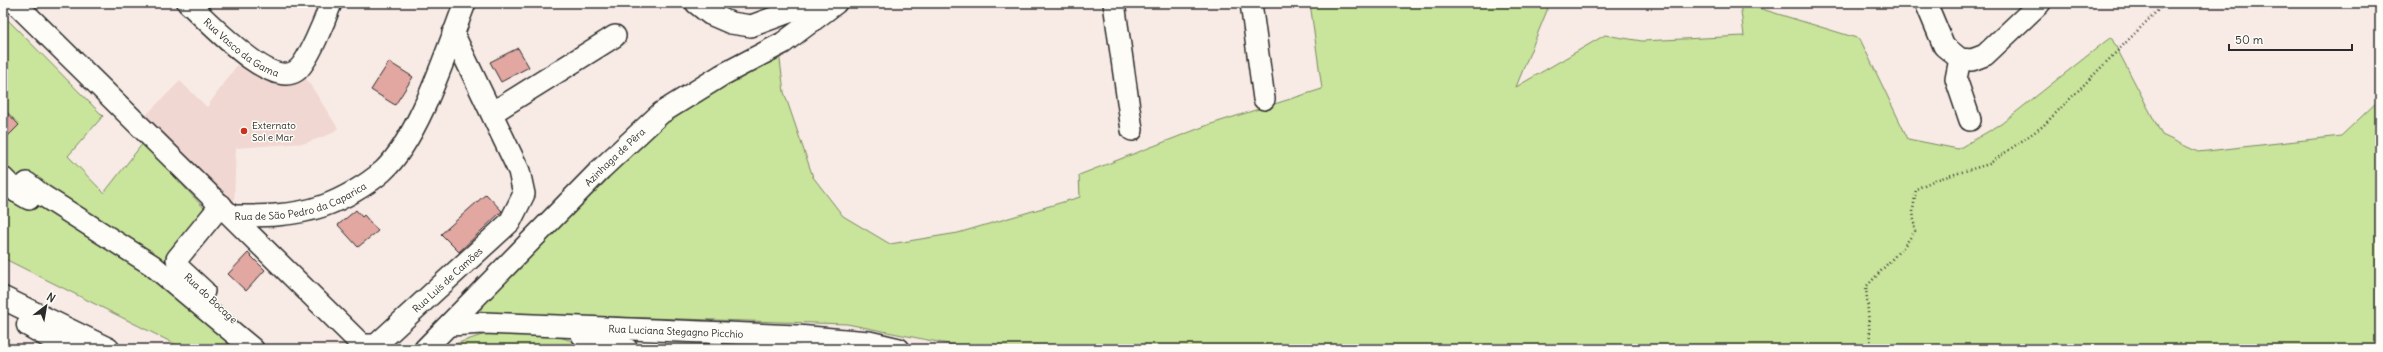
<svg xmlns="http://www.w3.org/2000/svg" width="2383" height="352" font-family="Delius,sans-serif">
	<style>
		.built { fill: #f1d7d1 }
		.green { fill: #c9e49b; stroke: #7a8863 }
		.building { fill: #e2a7a1; stroke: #2b2b2b }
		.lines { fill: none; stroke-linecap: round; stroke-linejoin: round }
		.minor-casing { stroke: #2b2b2b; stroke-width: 24 }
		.major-casing { stroke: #2b2b2b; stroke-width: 25 }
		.path { stroke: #2b2b2b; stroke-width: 2.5; stroke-dasharray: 1 3; stroke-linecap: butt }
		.minor { stroke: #fdfcf7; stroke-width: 21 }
		.major { stroke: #fdfcf7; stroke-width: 22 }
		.poi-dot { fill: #c8321e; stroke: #fdfcf7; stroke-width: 1.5 }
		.labels { text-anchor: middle; stroke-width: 3; stroke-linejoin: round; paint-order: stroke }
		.street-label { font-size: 10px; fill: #2b2b2b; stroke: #fdfcf7 }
		.poi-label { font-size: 10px; fill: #2b2b2b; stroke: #fdfcf7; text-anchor: start }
	</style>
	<rect width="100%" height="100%" fill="#f8ebe6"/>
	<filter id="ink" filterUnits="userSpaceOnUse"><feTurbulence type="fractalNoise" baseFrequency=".025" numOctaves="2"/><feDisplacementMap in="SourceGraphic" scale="8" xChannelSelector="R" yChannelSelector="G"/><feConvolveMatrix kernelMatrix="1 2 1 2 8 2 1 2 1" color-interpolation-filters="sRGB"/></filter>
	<g filter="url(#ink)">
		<polygon class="built" points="240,61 256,76 272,84 286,85 300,82 304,75 338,128 331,134 306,143 236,148 234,205 142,119 180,81 207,107"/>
		<g class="green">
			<polygon points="1310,3 1550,3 1516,87 1605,35 1642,41 1744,36 1740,3 1742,3 1860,39 1908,139 1958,149 2001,124 2111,37 2162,135 2198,152 2341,136 2377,102 2380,102 2380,349 973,349 847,324 614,317 481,318 481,304 602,178 672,115 779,52 784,92 813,177 843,216 890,244 958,233 1080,197 1079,175 1208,125 1322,89"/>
			<polygon points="3,15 103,116 68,156 104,193 143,143 204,208 161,266 249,349 185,349 3,258"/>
			<polygon points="497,330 550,334 598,349 448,349 455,344"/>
		</g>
		<g class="building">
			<polygon points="518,48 529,67 501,82 490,62"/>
			<polygon points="389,62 413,77 395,105 371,90"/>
			<polygon points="3,108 19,125 3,141"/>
			<polygon points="486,194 502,211 459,252 441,234"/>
			<polygon points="356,210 362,217 364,215 378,231 358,247 338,225"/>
			<polygon points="248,253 265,270 246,291 228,274"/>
		</g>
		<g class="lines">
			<g class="minor-casing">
				<g id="minor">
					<path id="s1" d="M15,3L362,345H376L510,222L524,194L519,171L453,33"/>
					<path id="s2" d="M188,3C208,21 270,89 296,71C308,63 326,17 331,3"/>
					<polyline points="696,3 710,14 731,23 751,26 814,3"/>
					<polyline points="1114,3 1132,130"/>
					<polyline points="1251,3 1264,99"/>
					<polyline points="1926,3 1944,46 1960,59 1972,60 1985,55 2040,3"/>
					<polyline points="1960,59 1956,79 1970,120"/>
					<polyline points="492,113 615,36"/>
					<polyline points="3,178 17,192 29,199"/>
					<polyline points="17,192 27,183 42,195 152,265 253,349"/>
					<path id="s3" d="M233,216C263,216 294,216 323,206C343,199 367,185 383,171C419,138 447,50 465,3"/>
					<polyline points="204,291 179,268 177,259 221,205"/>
					<path id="s4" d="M450,325L484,323L797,336L869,342L899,349"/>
					<polyline points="582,335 627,349"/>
					<path id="s5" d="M425,349L601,169L661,113L722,75L783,43L836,3"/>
				</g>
			</g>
			<g class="major-casing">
				<g id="major">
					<polyline points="3,298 108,349"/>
					<polyline points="28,325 70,349"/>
				</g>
			</g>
			<polyline class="path" points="1871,349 1866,287 1905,245 1915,231 1913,210 1916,189 1935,180 1989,164 2043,126 2165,3"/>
			<use href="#minor" class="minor"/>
			<use href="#major" class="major"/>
		</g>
	</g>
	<circle class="poi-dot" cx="244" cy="131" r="4"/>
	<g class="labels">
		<g class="street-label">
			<text dy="4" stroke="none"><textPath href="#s2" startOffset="70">Rua Vasco da Gama</textPath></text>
			<text dy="4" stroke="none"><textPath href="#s5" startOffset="270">Azinhaga de Pêra</textPath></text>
			<text dy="4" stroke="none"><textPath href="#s3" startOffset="70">Rua de São Pedro da Caparica</textPath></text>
			<text dy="4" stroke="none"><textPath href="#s1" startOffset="598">Rua Luís de Camões</textPath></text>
			<text transform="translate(211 298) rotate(43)" y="4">Rua do Bocage</text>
			<text dy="4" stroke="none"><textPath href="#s4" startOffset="226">Rua Luciana Stegagno Picchio</textPath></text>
		</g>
		<g class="poi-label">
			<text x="252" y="129">Externato<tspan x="252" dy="12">Sol e Mar</tspan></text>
		</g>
	</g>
	<rect width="2383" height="352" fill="none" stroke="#fdfcf7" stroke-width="16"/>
	<rect x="8" y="8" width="2367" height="336" fill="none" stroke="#2b2b2b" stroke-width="1.5" filter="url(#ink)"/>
	<g transform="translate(46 306) rotate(31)" stroke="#fdfcf7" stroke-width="3" paint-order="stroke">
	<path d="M0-3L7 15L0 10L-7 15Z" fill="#2b2b2b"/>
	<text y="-6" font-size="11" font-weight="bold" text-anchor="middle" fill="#2b2b2b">N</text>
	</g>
	<path d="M2229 44v6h123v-6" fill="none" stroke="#2b2b2b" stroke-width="2"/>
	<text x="2235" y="44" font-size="12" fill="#2b2b2b" stroke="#fdfcf7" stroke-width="3" paint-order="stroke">50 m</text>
</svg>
